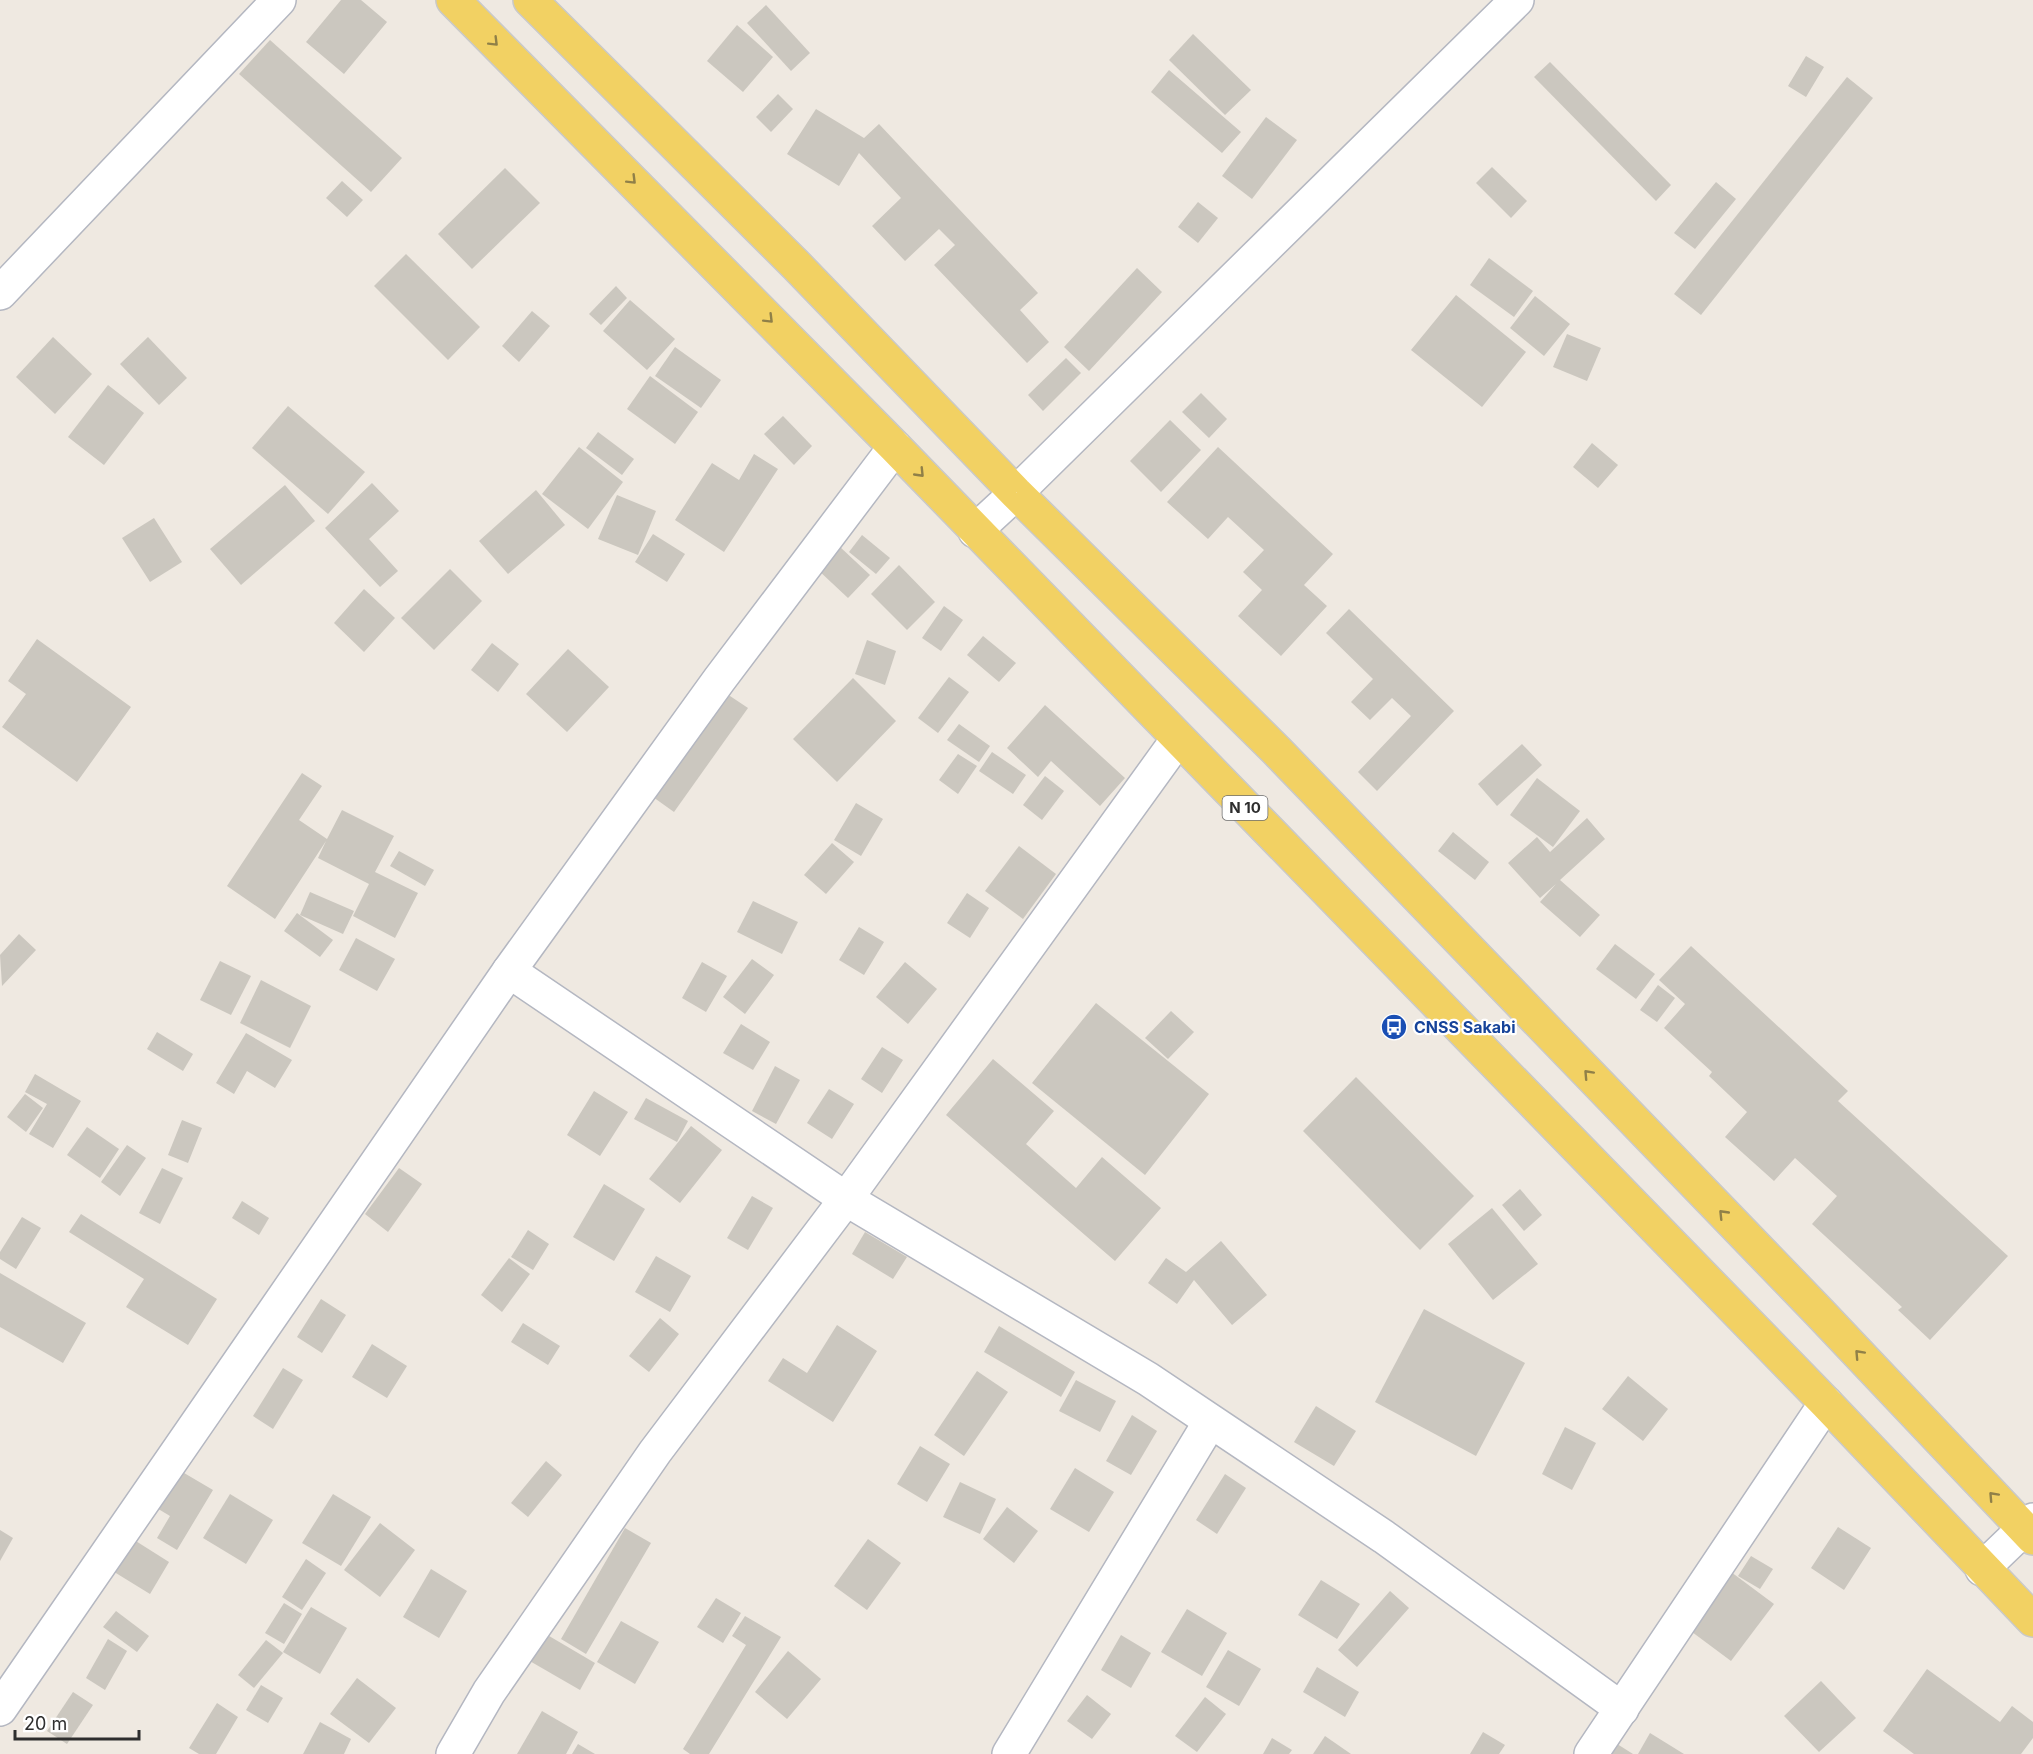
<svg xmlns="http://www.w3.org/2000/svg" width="2033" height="1754" font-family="Inter,sans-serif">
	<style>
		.building { fill: #cbc7bf }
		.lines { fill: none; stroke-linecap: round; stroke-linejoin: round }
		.minor-casing { stroke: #b4b7c1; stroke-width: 36 }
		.primary-casing { stroke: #c9c9c9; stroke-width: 36 }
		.minor { stroke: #fff; stroke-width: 33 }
		.primary { stroke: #f2d163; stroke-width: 33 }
		.oneway { stroke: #908048 }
		.labels { text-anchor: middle; stroke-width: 4.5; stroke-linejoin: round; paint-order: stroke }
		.shield { fill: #fff; stroke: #6d6d6d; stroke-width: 1.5 }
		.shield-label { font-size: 15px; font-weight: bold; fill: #2e2e2e }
		.transit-label { font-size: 16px; font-weight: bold; fill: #164399; stroke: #fff; text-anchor: start }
	</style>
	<rect width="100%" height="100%" fill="#efe9e1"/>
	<g class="building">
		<polygon points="341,0 361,0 387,22 344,74 306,42"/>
		<polygon points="766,5 810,53 791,71 747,23"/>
		<polygon points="737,25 773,57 743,92 707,61"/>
		<polygon points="1193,34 1251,90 1225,115 1169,60"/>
		<polygon points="270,40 402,158 371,192 239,74"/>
		<polygon points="1806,56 1824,67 1806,97 1788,86"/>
		<polygon points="1550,62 1671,185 1656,201 1534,77"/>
		<polygon points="1169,70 1241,132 1222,153 1151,92"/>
		<polygon points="1847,77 1873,98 1701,315 1674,294"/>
		<polygon points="778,94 793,109 771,132 756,117"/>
		<polygon points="816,109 864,138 879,124 1038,293 1020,310 1049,342 1027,363 934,265 955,245 939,229 905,261 872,226 901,198 859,153 839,186 787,154"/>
		<polygon points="1266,117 1297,140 1252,199 1222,176"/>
		<polygon points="1492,167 1527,201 1511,218 1476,183"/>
		<polygon points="505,168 540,203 472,269 438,234"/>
		<polygon points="342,181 363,200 347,217 326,198"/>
		<polygon points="1716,182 1736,199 1695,249 1674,233"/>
		<polygon points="1198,202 1218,218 1198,243 1178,227"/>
		<polygon points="406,254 480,327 448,360 374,286"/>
		<polygon points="1489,258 1533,291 1514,317 1470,285"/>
		<polygon points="1137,268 1162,292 1089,371 1064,347"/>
		<polygon points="616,286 627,298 601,325 589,314"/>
		<polygon points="1456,295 1526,352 1482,407 1411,350"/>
		<polygon points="1535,296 1570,324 1544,356 1510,328"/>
		<polygon points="630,300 675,339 647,370 603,331"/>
		<polygon points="532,311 550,326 519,362 502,346"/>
		<polygon points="1567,334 1601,348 1587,381 1553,367"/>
		<polygon points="53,337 92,374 55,414 16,377"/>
		<polygon points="148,337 187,378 159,405 120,364"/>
		<polygon points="675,347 721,380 701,408 655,376"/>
		<polygon points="1066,358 1081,373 1043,411 1028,395"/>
		<polygon points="650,376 698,412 675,444 627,409"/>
		<polygon points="108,385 144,413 104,465 68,437"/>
		<polygon points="1201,393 1227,419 1209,438 1182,412"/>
		<polygon points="288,406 365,472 328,514 252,448"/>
		<polygon points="783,416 812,446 794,465 764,434"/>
		<polygon points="1170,420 1201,450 1161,492 1130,461"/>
		<polygon points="598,432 634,459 622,475 586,448"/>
		<polygon points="1592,443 1618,465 1598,488 1573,467"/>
		<polygon points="579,447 623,482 588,529 542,494"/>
		<polygon points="1218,447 1333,554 1304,585 1327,606 1281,656 1238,616 1262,590 1243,572 1264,550 1228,517 1208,539 1167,502"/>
		<polygon points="754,454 778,469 724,552 675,520 712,463 739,480"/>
		<polygon points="372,483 399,511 369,539 398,571 380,587 325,528"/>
		<polygon points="285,485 315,521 241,585 210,549"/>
		<polygon points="536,490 565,525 508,574 479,541"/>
		<polygon points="617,495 656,511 638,555 598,539"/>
		<polygon points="154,518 182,562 150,582 122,538"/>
		<polygon points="653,534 685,554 667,582 635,562"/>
		<polygon points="862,535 890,558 876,574 849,552"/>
		<polygon points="839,546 870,575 848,598 817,569"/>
		<polygon points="899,565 935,602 907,630 871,594"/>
		<polygon points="450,569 482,601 434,650 401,618"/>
		<polygon points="364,589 395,618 364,652 334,623"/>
		<polygon points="944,606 963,620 941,651 922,638"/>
		<polygon points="1349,609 1454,711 1377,791 1358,772 1411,716 1392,698 1370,720 1351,702 1373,679 1326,633"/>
		<polygon points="983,636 1016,663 999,682 967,655"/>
		<polygon points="37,639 131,707 77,782 2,727 26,694 8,681"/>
		<polygon points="867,640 896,651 885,685 855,674"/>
		<polygon points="492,643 519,664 498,692 471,670"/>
		<polygon points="568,649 609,687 567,732 526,694"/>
		<polygon points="949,677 969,692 938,733 918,718"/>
		<polygon points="853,678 896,721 837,782 793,739"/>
		<polygon points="727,694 748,708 674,812 653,797"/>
		<polygon points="1045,705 1125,778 1100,806 1051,761 1038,777 1007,748"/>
		<polygon points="959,724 990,746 979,762 947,740"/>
		<polygon points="1522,744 1542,765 1497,806 1478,784"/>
		<polygon points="992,752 1026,775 1013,794 979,771"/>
		<polygon points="958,754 977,766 958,794 939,780"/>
		<polygon points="302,773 322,786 299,820 327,839 342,810 394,836 375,872 418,893 395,938 353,916 369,884 318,858 326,841 275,919 227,886"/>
		<polygon points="1045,776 1064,791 1042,820 1023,805"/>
		<polygon points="1537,778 1580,811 1553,847 1510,815"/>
		<polygon points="856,803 883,819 861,856 834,840"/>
		<polygon points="1587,818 1605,839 1560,880 1600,915 1580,937 1540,902 1556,884 1540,898 1508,863 1537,837 1550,852"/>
		<polygon points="1453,832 1489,862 1475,880 1438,851"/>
		<polygon points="832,843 854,862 826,894 804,875"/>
		<polygon points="1019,846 1056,874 1023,919 985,891"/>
		<polygon points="399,851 434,870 425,886 390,866"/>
		<polygon points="310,892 354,911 343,934 300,915"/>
		<polygon points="967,893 989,908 970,938 947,923"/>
		<polygon points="753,901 798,922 782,954 737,932"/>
		<polygon points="297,913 333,940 320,957 284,931"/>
		<polygon points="859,927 884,942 864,975 839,960"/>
		<polygon points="19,934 36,950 2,986 0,955"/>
		<polygon points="356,938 395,959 377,991 339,970"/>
		<polygon points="1615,944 1655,974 1636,999 1596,969"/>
		<polygon points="1691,946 1848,1091 1838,1101 2008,1256 1930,1340 1898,1310 1902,1307 1812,1224 1837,1196 1795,1158 1774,1181 1725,1137 1747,1112 1709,1076 1712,1072 1664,1028 1685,1004 1659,980"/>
		<polygon points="752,959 774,975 745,1014 723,997"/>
		<polygon points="220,961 251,976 231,1015 200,1000"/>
		<polygon points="702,962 727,976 706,1012 682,998"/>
		<polygon points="905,962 937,989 908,1024 876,997"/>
		<polygon points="261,980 311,1006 290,1048 240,1023"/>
		<polygon points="1658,985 1675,998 1657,1022 1640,1010"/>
		<polygon points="1096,1003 1209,1094 1145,1175 1032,1083"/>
		<polygon points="1171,1011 1194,1032 1168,1059 1145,1038"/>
		<polygon points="741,1024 770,1042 753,1070 723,1053"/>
		<polygon points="157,1032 193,1054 183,1071 147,1049"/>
		<polygon points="246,1033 292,1060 275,1088 247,1071 234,1094 216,1083"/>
		<polygon points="882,1047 903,1060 882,1093 861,1079"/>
		<polygon points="993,1059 1054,1111 1026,1144 1076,1188 1102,1157 1161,1208 1115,1261 946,1115"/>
		<polygon points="775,1066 800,1080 776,1124 752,1111"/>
		<polygon points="35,1074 81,1101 53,1148 29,1134 47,1104 25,1092"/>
		<polygon points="1356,1077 1474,1196 1420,1250 1303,1131"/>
		<polygon points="829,1089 854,1104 832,1139 807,1123"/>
		<polygon points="594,1091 628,1112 600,1156 567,1135"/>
		<polygon points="25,1094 43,1108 26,1132 7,1117"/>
		<polygon points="646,1098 688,1121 677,1142 634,1119"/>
		<polygon points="182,1120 202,1128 188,1163 168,1155"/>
		<polygon points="691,1126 722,1150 680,1203 649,1179"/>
		<polygon points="87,1127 119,1149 100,1178 67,1155"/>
		<polygon points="127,1145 146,1158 120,1196 101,1182"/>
		<polygon points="162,1168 183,1178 160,1224 139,1213"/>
		<polygon points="399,1168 422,1184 388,1232 365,1214"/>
		<polygon points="604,1184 645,1209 614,1261 573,1237"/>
		<polygon points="1520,1189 1542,1215 1524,1231 1502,1205"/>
		<polygon points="752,1196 773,1208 748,1250 727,1238"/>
		<polygon points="242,1201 269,1218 259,1235 232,1218"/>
		<polygon points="1492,1208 1538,1264 1493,1300 1448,1244"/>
		<polygon points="81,1214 217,1299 188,1345 126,1307 144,1279 69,1232"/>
		<polygon points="22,1217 41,1228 16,1269 0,1259 0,1252"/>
		<polygon points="528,1230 549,1244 533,1270 511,1257"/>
		<polygon points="865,1232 907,1257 893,1279 852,1254"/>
		<polygon points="1221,1241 1267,1295 1232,1325 1194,1280 1177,1304 1148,1283 1166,1258 1186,1272"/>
		<polygon points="656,1256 691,1276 670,1312 635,1292"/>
		<polygon points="509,1258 530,1274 502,1312 481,1295"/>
		<polygon points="0,1273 86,1323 63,1363 0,1327"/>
		<polygon points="321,1299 346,1315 322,1353 297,1337"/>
		<polygon points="1424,1309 1525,1363 1476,1456 1375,1402"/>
		<polygon points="660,1318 679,1334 649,1372 629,1356"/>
		<polygon points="523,1323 560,1346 548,1365 511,1342"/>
		<polygon points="837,1325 877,1351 833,1422 768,1381 783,1358 807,1373"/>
		<polygon points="999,1326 1075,1372 1061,1397 984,1352"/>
		<polygon points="372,1344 407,1366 387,1398 352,1377"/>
		<polygon points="283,1368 303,1380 273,1429 253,1416"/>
		<polygon points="977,1371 1008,1392 964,1456 934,1435"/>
		<polygon points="1628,1376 1668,1409 1643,1441 1602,1409"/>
		<polygon points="1076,1380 1116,1401 1100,1432 1059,1411"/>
		<polygon points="1316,1406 1356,1431 1334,1466 1294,1442"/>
		<polygon points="1132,1415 1157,1431 1131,1475 1106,1461"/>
		<polygon points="1565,1427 1596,1443 1572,1490 1542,1474"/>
		<polygon points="920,1446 950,1464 927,1502 897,1484"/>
		<polygon points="162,1460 213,1490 177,1550 157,1538 170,1516 140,1498"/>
		<polygon points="546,1461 562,1475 528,1517 511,1503"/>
		<polygon points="1075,1468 1114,1492 1089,1532 1050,1509"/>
		<polygon points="1225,1474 1246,1488 1217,1534 1196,1520"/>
		<polygon points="960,1482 996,1499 980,1534 943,1517"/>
		<polygon points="230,1494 273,1520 246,1564 203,1538"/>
		<polygon points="333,1494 371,1517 341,1566 302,1543"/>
		<polygon points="1007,1507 1038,1531 1014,1563 983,1539"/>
		<polygon points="380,1523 415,1550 380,1597 344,1570"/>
		<polygon points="1838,1527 1871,1548 1844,1590 1811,1568"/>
		<polygon points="625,1528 651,1543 586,1654 561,1639"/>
		<polygon points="0,1530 13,1538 0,1561"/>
		<polygon points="131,1538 169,1562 150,1594 111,1570"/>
		<polygon points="868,1539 901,1563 867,1610 834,1586"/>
		<polygon points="1751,1556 1773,1569 1760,1589 1738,1576"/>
		<polygon points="306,1559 326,1573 302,1610 282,1597"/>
		<polygon points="431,1569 467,1591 439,1638 403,1617"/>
		<polygon points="1731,1572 1774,1604 1731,1661 1688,1629"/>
		<polygon points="1321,1580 1360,1604 1337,1639 1298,1615"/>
		<polygon points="1390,1591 1409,1608 1357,1667 1338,1650"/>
		<polygon points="716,1598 741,1613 723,1643 697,1627"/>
		<polygon points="284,1603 302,1614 284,1644 265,1633"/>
		<polygon points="311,1607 347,1628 320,1674 283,1652"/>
		<polygon points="1187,1609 1227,1633 1202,1676 1161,1652"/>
		<polygon points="116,1611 149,1636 137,1652 103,1627"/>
		<polygon points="745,1616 781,1637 709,1754 690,1754 683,1749 746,1645 732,1636"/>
		<polygon points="621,1621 659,1642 635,1684 597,1662"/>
		<polygon points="544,1633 595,1663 580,1690 528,1660"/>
		<polygon points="1121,1635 1151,1653 1131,1688 1101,1670"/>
		<polygon points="108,1639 127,1651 105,1690 86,1678"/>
		<polygon points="266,1640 283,1653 254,1688 238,1675"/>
		<polygon points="1228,1650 1261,1669 1239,1706 1206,1687"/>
		<polygon points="788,1651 821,1679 787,1719 755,1692"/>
		<polygon points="1317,1667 1359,1692 1345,1717 1303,1692"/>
		<polygon points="1927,1669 2000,1722 2012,1706 2033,1722 2033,1738 2021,1754 1914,1754 1883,1731"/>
		<polygon points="357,1678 396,1708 369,1743 330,1714"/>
		<polygon points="1821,1681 1856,1718 1819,1752 1784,1716"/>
		<polygon points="261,1685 283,1698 268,1723 246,1710"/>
		<polygon points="73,1692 93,1705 67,1744 47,1731"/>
		<polygon points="1087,1695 1111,1714 1092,1739 1067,1721"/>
		<polygon points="1205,1697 1226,1714 1197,1752 1175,1736"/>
		<polygon points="217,1703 238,1717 216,1754 199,1754 189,1748"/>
		<polygon points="542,1711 578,1732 566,1754 517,1754"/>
		<polygon points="320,1722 351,1739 344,1754 303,1754"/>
		<polygon points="1483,1732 1505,1745 1499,1754 1470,1754"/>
		<polygon points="1650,1733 1684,1754 1638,1754"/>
		<polygon points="1325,1736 1351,1754 1313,1754"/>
		<polygon points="1272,1738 1292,1750 1289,1754 1263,1754"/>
		<polygon points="1614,1742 1633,1754 1607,1754"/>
		<polygon points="578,1744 595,1754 572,1754"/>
	</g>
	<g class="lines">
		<g class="minor-casing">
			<g id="minor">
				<polyline points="0,293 279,0"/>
				<polyline points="975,531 1016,493 1517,0"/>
				<polyline points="509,971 846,1199 1148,1379 1384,1537 1622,1709"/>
				<polyline points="1982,1569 2033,1520"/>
				<polyline points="0,1709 509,971 719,680 895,447"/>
				<polyline points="453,1754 489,1692 655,1452 846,1199 1178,739"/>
				<polyline points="1009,1754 1210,1422"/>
				<polyline points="1591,1754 1826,1403"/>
			</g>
		</g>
		<g class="primary-casing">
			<g id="primary">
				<polyline points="453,0 895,447 1826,1403 2033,1620"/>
				<polyline points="530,0 796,265 1016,493 1276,750 1819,1312 2033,1538"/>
			</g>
		</g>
		<use href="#minor" class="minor"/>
		<use href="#primary" class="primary"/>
	</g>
	<defs><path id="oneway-chevron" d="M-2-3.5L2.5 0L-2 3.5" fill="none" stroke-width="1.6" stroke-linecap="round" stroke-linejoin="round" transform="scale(1.5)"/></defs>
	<g class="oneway">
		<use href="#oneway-chevron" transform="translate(494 42) rotate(45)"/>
		<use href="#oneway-chevron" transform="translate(632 180) rotate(45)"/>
		<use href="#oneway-chevron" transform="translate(769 319) rotate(45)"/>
		<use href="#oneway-chevron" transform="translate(920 473) rotate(46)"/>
		<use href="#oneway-chevron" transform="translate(1588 1074) rotate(-133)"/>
		<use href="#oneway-chevron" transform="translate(1723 1214) rotate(-134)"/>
		<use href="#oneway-chevron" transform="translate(1859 1354) rotate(-133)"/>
		<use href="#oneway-chevron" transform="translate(1993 1496) rotate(-133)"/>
	</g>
	<defs>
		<g id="bus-disc" transform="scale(1.35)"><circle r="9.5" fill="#1a4fb4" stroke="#fff"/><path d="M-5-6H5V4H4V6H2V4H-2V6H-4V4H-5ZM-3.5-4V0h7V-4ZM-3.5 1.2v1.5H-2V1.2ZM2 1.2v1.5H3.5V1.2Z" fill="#fff"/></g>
	</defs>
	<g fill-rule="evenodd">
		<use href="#bus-disc" x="1394" y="1027"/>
	</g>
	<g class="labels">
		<rect class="shield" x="1222.5" y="796" width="45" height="24" rx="4.5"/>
		<g class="shield-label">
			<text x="1245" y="813">N 10</text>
		</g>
		<g class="transit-label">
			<text x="1414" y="1033">CNSS Sakabi</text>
		</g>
	</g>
	<path d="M15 1730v9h124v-9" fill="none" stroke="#2e2e2e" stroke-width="3"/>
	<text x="24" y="1730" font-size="18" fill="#2e2e2e" stroke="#ffffff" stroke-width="4.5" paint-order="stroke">20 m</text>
</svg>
